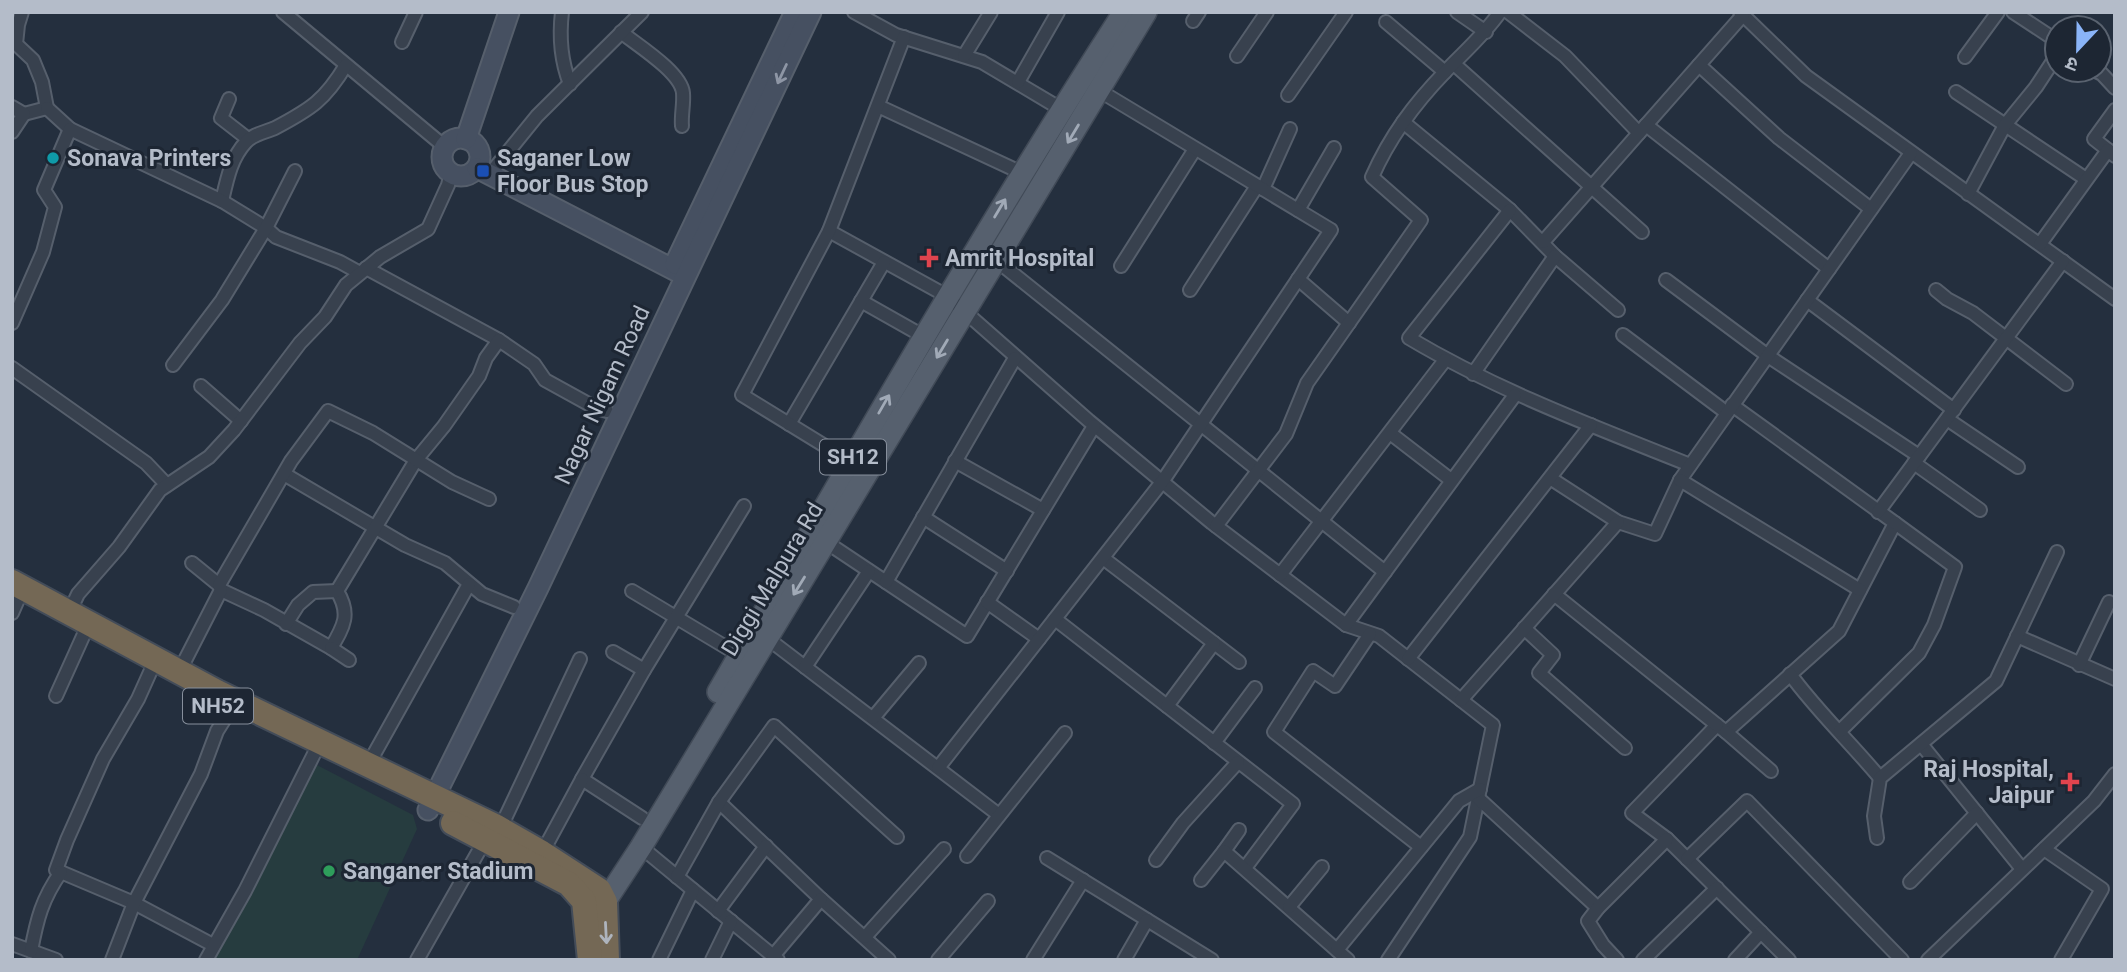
<svg xmlns="http://www.w3.org/2000/svg" width="2127" height="972" font-family="Roboto,'Noto Sans Devanagari',sans-serif">
	<style>
		.green { fill: #263c3f }
		.lines { fill: none; stroke-linecap: round; stroke-linejoin: round }
		.street-casing { stroke: #565f6c; stroke-width: 16 }
		.secondary-casing { stroke: #565f6c; stroke-width: 23 }
		.primary-casing { stroke: #414a57; stroke-width: 24 }
		.highway-casing { stroke: #434c59; stroke-width: 28 }
		.street { stroke: #38414e; stroke-width: 12 }
		.secondary { stroke: #465061; stroke-width: 19 }
		.primary { stroke: #56606e; stroke-width: 21 }
		.highway { stroke: #746855; stroke-width: 24 }
		.oneway { stroke: #8e96a5 }
		.oneway2 { stroke: #a1aab7 }
		.oneway3 { stroke: #aeb4bd }
		.culture-dot { fill: #0f9aa8; stroke: #1d2633; stroke-width: 2.5 }
		.transit-dot { fill: #1a4fb4; stroke: #1d2633; stroke-width: 2.5 }
		.health-dot { fill: #e0444e; stroke: #1d2633; stroke-width: 2.5 }
		.leisure-dot { fill: #2e9e5b; stroke: #1d2633; stroke-width: 2.5 }
		.labels { text-anchor: middle; stroke-width: 6; stroke-linejoin: round; paint-order: stroke }
		.shield { fill: #1d2633; stroke: #878f9c; stroke-width: 2 }
		.shield-label { font-size: 21px; font-weight: bold; fill: #b4bcc9 }
		.poi-label { font-size: 23px; font-weight: bold; fill: #b4bcc9; stroke: #1d2633; text-anchor: start }
		.street-label { font-size: 23px; fill: #b4bcc9; stroke: #1d2633 }
	</style>
	<rect width="100%" height="100%" fill="#242f3e"/>
	<polygon class="green" points="315,764 413,815 417,829 357,960 214,960"/>
	<g class="lines">
		<g class="street-casing">
			<g id="street">
				<polyline points="22,12 18,25 16,44 33,60 42,82 47,108 24,114"/>
				<polyline points="283,12 445,147"/>
				<path d="M562,12C559,37 561,61 570,84"/>
				<polyline points="854,12 896,35 982,62 1061,109"/>
				<polyline points="1457,12 1486,32"/>
				<polyline points="1508,12 1565,56 1639,133"/>
				<polyline points="1740,12 1806,76 2115,299"/>
				<polyline points="2013,12 2057,41"/>
				<polyline points="1193,21 1199,12"/>
				<polyline points="1386,22 1445,72"/>
				<path d="M621,32C637,45 681,72 683,93C684,104 681,115 682,126"/>
				<polyline points="402,42 416,12"/>
				<polyline points="964,56 991,12"/>
				<polyline points="1237,56 1267,12"/>
				<polyline points="1965,57 1998,12"/>
				<polyline points="1454,64 1642,232"/>
				<polyline points="1699,65 1779,138 1871,209"/>
				<polyline points="2094,70 2102,74 2115,88"/>
				<polyline points="1018,82 1058,12"/>
				<polyline points="1956,92 2086,179"/>
				<polyline points="1288,95 1346,12"/>
				<polyline points="229,99 221,118 248,139"/>
				<polyline points="878,106 1022,173"/>
				<polyline points="12,107 24,114 12,132"/>
				<polyline points="47,108 70,129"/>
				<polyline points="1403,122 1510,210 1555,256 1618,310"/>
				<polyline points="1646,125 1829,269"/>
				<polyline points="2108,150 2094,139 2115,110"/>
				<polyline points="490,174 537,116 642,12"/>
				<polyline points="1263,189 1290,129"/>
				<polyline points="1968,194 2005,125 2036,87 2057,55"/>
				<path d="M222,201C227,179 231,158 246,142C253,134 266,132 275,128C311,109 325,100 346,65"/>
				<polyline points="1298,210 1334,148"/>
				<path d="M1510,210L1409,338C1498,391 1595,427 1690,465"/>
				<polyline points="829,231 947,296 1089,421 1212,523 1346,625 1379,636 1493,725 1470,837 1388,960"/>
				<polyline points="1543,242 1743,15"/>
				<polyline points="2040,244 2108,150 2115,156"/>
				<polyline points="996,260 1385,572"/>
				<polyline points="1121,266 1195,149"/>
				<polyline points="366,268 499,340"/>
				<polyline points="1298,279 1349,323"/>
				<polyline points="1666,280 1768,356 1919,456"/>
				<polyline points="1190,290 1257,186"/>
				<polyline points="1936,290 1947,299 1973,313 2066,384"/>
				<polyline points="1807,300 1954,410"/>
				<polyline points="861,301 923,336"/>
				<polyline points="12,323 43,252 55,207 44,190 70,129 222,201 266,228 276,237 340,262 360,273"/>
				<polyline points="1623,335 1727,413"/>
				<polyline points="173,365 222,300 266,228 295,171"/>
				<polyline points="12,368 146,463 167,485"/>
				<polyline points="1473,374 1555,256"/>
				<polyline points="201,386 241,421"/>
				<polyline points="1732,405 1895,523 1839,631 1726,732 1717,725 1632,813 1667,839 1789,960"/>
				<polyline points="1947,419 2018,467"/>
				<polyline points="789,424 884,262"/>
				<polyline points="1390,433 1451,480"/>
				<polyline points="955,461 1043,510"/>
				<polyline points="851,462 742,395 829,231 904,37"/>
				<polyline points="1914,463 1980,510"/>
				<polyline points="284,474 405,545 445,563 482,594 514,607"/>
				<polyline points="1550,478 1618,522 1655,534 1680,480 1911,153"/>
				<polyline points="1680,480 1860,590"/>
				<polyline points="1878,512 2063,261"/>
				<polyline points="923,517 1007,571"/>
				<path d="M1216,526L1286,434L1307,383L1421,220L1372,177C1390,136 1414,104 1445,72C1464,52 1484,35 1500,12"/>
				<polyline points="826,542 967,636 1094,426"/>
				<polyline points="1103,558 1239,662"/>
				<polyline points="192,563 219,585"/>
				<polyline points="1280,575 1445,360"/>
				<polyline points="886,582 1015,358"/>
				<path d="M221,590L264,610L331,648C344,626 351,614 337,591L416,460L444,426L479,376L486,358L499,340L534,364L545,380L594,407L607,411"/>
				<polyline points="632,591 739,655"/>
				<polyline points="1554,594 1717,725"/>
				<polyline points="987,602 1039,639"/>
				<polyline points="12,613 23,588"/>
				<polyline points="67,617 78,594 119,547 160,490 209,457 234,430 300,343 325,317 346,285 380,257 428,229 448,185 451,173"/>
				<polyline points="1055,619 1293,804 1245,868"/>
				<polyline points="286,624 298,605 313,592 337,591"/>
				<polyline points="1346,625 1515,395"/>
				<polyline points="1524,628 1553,655 1539,673 1625,748"/>
				<polyline points="1370,634 1335,686 1313,671 1274,732 1421,847"/>
				<polyline points="2017,636 2115,679"/>
				<polyline points="767,638 999,815"/>
				<polyline points="331,648 349,660"/>
				<polyline points="613,652 644,670"/>
				<polyline points="156,659 138,699 103,759 67,840 56,870 134,903 213,945"/>
				<polyline points="1408,659 1591,425"/>
				<polyline points="2079,665 2109,602"/>
				<polyline points="805,667 869,571"/>
				<polyline points="179,672 221,590 219,585 291,461 328,411 373,433 452,482 489,499"/>
				<path d="M1790,674C1817,711 1851,743 1880,778"/>
				<polyline points="56,696 89,623"/>
				<polyline points="1461,700 1618,522"/>
				<polyline points="1167,706 1214,643"/>
				<polyline points="873,718 919,663"/>
				<polyline points="1840,731 1919,653 1934,625 1955,567 1895,523"/>
				<polyline points="1726,732 1771,771"/>
				<polyline points="1214,743 1255,688"/>
				<polyline points="1921,744 2022,869"/>
				<polyline points="368,765 469,584"/>
				<polyline points="938,768 1162,482 1331,230 1095,88"/>
				<polyline points="1478,798 1598,908"/>
				<polyline points="719,802 821,899 889,960"/>
				<polyline points="642,818 582,779 644,670 744,506"/>
				<polyline points="500,829 580,659"/>
				<polyline points="1877,838 1874,816 1880,778 1996,681 2057,552"/>
				<polyline points="641,847 778,960"/>
				<polyline points="2044,849 2102,889 2061,960"/>
				<polyline points="1224,851 1239,830"/>
				<polyline points="542,853 582,779"/>
				<polyline points="967,856 1065,733"/>
				<polyline points="1047,858 1212,960"/>
				<polyline points="1687,859 1747,801 1902,960"/>
				<polyline points="1156,860 1183,823 1238,762"/>
				<polyline points="677,877 719,802 774,726 897,837"/>
				<polyline points="1201,880 1224,851 1348,960"/>
				<polyline points="1910,882 1977,813"/>
				<polyline points="1289,907 1322,867"/>
				<polyline points="718,911 766,846"/>
				<polyline points="865,937 944,849"/>
				<polyline points="12,944 56,960"/>
				<polyline points="1337,950 1459,801 1480,789"/>
				<path d="M31,951C37,919 42,899 61,872"/>
				<polyline points="773,956 821,899"/>
				<polyline points="112,960 134,903 201,774 217,731 229,712"/>
				<polyline points="206,960 245,891 314,754"/>
				<polyline points="417,960 485,840"/>
				<polyline points="659,960 693,890"/>
				<polyline points="712,960 731,921"/>
				<polyline points="938,960 988,901"/>
				<polyline points="1033,960 1083,880"/>
				<polyline points="1124,960 1147,920"/>
				<polyline points="1617,960 1603,945 1588,921 1598,908 1667,839"/>
				<polyline points="1643,960 1717,888"/>
				<polyline points="1735,960 1761,932"/>
				<polyline points="1928,960 2094,801 2115,774"/>
			</g>
		</g>
		<g class="secondary-casing">
			<g id="secondary">
				<circle cx="461" cy="157" r="19"/>
				<polyline points="466,139 509,12"/>
				<polyline points="477,168 684,275"/>
				<polyline points="675,264 795,12"/>
				<polyline points="428,810 538,588 811,12"/>
			</g>
		</g>
		<g class="primary-casing">
			<g id="primary">
				<path d="M718,692C850,463 981,234 1124,12"/>
				<polyline points="592,906 605,902 641,847 1146,12"/>
			</g>
		</g>
		<g class="highway-casing">
			<g id="highway">
				<polyline points="12,582 217,692 495,826 542,853 599,890 605,902 607,960"/>
				<polyline points="453,823 569,884 584,901 590,960"/>
			</g>
		</g>
		<use href="#street" class="street"/>
		<use href="#secondary" class="secondary"/>
		<use href="#primary" class="primary"/>
		<use href="#highway" class="highway"/>
	</g>
	<defs><path id="oneway-shaft" d="M-6 0H5M1.5-3L5.5 0L1.5 3" fill="none" stroke-width="1.6" stroke-linecap="round" stroke-linejoin="round" transform="scale(1.75)"/></defs>
	<use class="oneway" href="#oneway-shaft" transform="translate(782 74) rotate(115)"/>
	<g class="oneway2">
		<use href="#oneway-shaft" transform="translate(1073 134) rotate(121)"/>
		<use href="#oneway-shaft" transform="translate(1000 208) rotate(-59)"/>
		<use href="#oneway-shaft" transform="translate(942 349) rotate(121)"/>
		<use href="#oneway-shaft" transform="translate(884 404) rotate(-60)"/>
		<use href="#oneway-shaft" transform="translate(799 586) rotate(122)"/>
	</g>
	<use class="oneway3" href="#oneway-shaft" transform="translate(606 933) rotate(87)"/>
	<circle class="culture-dot" cx="53" cy="158" r="7"/>
	<rect class="transit-dot" x="476" y="164" width="14" height="14" rx="3.5"/>
	<g class="health-dot">
		<path d="M925.5 247.5h7v7h7v7h-7v7h-7v-7h-7v-7h7z"/>
		<path d="M2066.5 771.5h7v7h7v7h-7v7h-7v-7h-7v-7h7z"/>
	</g>
	<circle class="leisure-dot" cx="329" cy="871" r="7"/>
	<g class="labels">
		<g class="shield">
			<rect x="820" y="439.5" width="66" height="35" rx="5"/>
			<rect x="183" y="688.5" width="70" height="35" rx="5"/>
		</g>
		<g class="shield-label">
			<text x="853" y="464">SH12</text>
			<text x="218" y="713">NH52</text>
		</g>
		<g class="poi-label">
			<text x="67" y="166">Sonava Printers</text>
			<text x="497" y="166">Saganer Low<tspan x="497" dy="26">Floor Bus Stop</tspan></text>
			<text x="945" y="266">Amrit Hospital</text>
			<text x="2054" y="777" text-anchor="end">Raj Hospital,<tspan x="2054" dy="26">Jaipur</tspan></text>
			<text x="343" y="879">Sanganer Stadium</text>
		</g>
		<g class="street-label">
			<text transform="translate(602 395) rotate(-65)" y="8">Nagar Nigam Road</text>
			<text transform="translate(772 579) rotate(-59)" y="8">Diggi Malpura Rd</text>
		</g>
	</g>
	<rect width="2127" height="972" fill="none" stroke="#b4bcc9" stroke-width="28"/>
	<g transform="translate(2078 49) rotate(202)"><circle r="33" fill="#1d2633" stroke="#59626f" stroke-width="2"/>
	<path d="M0-5L12 26L0 18L-12 26Z" fill="#8ab4f8"/>
	<text y="-10" font-size="19" font-weight="bold" text-anchor="middle" fill="#b4bcc9">उ</text>
	</g>
</svg>
